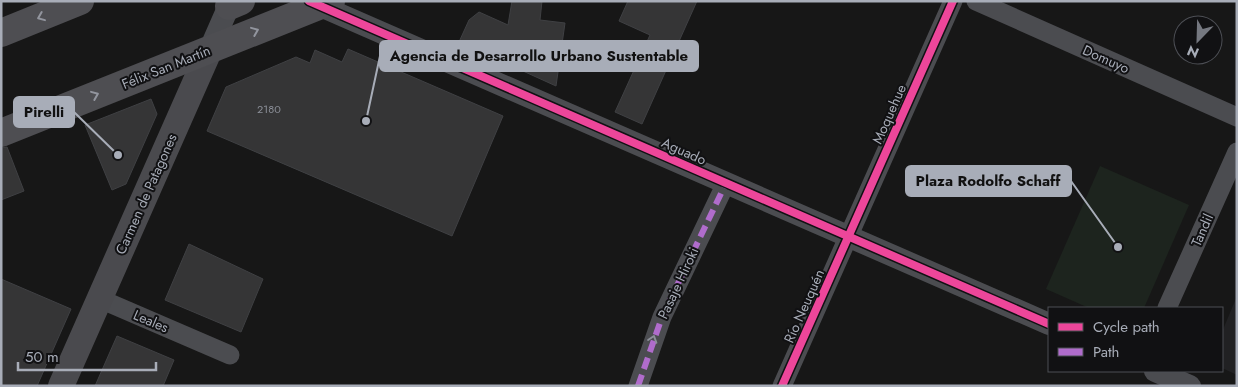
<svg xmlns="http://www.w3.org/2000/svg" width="1238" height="387" font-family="Jost,sans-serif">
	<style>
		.built { fill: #212123 }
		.green { fill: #1d241e }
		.building { fill: #353536; stroke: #3f4043 }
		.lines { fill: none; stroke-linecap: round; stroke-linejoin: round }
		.minor { stroke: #4b4c50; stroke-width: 19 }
		.tertiary { stroke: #4b4c50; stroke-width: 22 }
		.secondary { stroke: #4a4a4e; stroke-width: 26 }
		.trunk { stroke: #4e4e52; stroke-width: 28 }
		.quiet { stroke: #b06ccc; stroke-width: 6; stroke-dasharray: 12 6; stroke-linecap: butt }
		.cycleway-casing { stroke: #111113; stroke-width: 11 }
		.cycleway { stroke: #ed469a; stroke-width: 8 }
		.oneway { stroke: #92959e }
		.oneway2 { stroke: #8c9099 }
		.labels { text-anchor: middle; stroke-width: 4; stroke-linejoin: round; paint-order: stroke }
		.number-label { font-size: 11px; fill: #8b8f98 }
		.street-label { font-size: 14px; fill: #a8adb8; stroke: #111113 }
		.leader { fill: none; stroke: #a8adb8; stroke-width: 2 }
		.callout-dot { fill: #a8adb8; stroke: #111113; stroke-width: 2 }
		.callout { fill: #a8adb8; stroke: #a8adb8; stroke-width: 2 }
		.callout-label { font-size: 15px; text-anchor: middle; font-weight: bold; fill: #111 }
	</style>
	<rect width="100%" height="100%" fill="#171717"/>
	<polygon class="built" points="1237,296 1237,375 1222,368 1222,332"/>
	<polygon class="green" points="1100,166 1189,205 1144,308 1089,308 1046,289"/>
	<g class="building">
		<polygon points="512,1 542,1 540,20 565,23 556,86 459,42 469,20 479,12 508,25"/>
		<polygon points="628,1 697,1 642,124 615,112 650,35 619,21"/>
		<polygon points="348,49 503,116 452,236 207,131 226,87 296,57 310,63 315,50 342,62"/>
		<polygon points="151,99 157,114 126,184 112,190 85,125"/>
		<polygon points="7,147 24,191 1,200 1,148"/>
		<polygon points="189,244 263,279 241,332 165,300"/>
		<polygon points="1,279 71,309 37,386 1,386"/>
		<polygon points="117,336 174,360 163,386 95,386"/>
	</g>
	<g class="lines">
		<g class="minor">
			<polyline points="976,1 1237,117"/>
			<polyline points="100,299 230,355"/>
			<polyline points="1167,308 1237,152"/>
			<polyline points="638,386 662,317 726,183"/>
			<polyline points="782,386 953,1"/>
		</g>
		<g class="tertiary">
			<polyline points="309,1 1049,324"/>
			<polyline points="210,49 231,1"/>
			<polyline points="1155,371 1190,386"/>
		</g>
		<polyline class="secondary" points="61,386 210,49"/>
		<g class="trunk">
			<polyline points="229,6 241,1"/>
			<polyline points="1,33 80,1"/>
			<polyline points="1,133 331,1"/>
		</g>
		<polyline class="quiet" points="638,386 662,317 726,183"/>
		<g class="cycleway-casing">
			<g id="cycleway">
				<polyline points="309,1 1049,324"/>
				<polyline points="782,386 953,1"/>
			</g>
		</g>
		<use href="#cycleway" class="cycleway"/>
	</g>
	<defs><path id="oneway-chevron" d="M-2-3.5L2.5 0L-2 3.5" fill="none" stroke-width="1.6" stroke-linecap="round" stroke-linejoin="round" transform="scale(1.25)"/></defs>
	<g class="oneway">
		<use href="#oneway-chevron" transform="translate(41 17) rotate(158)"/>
		<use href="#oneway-chevron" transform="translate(255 31) rotate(-22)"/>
		<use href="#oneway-chevron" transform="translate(95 95) rotate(-22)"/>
	</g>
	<use class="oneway2" href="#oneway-chevron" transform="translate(653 339) rotate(-72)"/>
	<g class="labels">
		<g class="number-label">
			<text x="269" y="113">2180</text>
		</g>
		<g class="street-label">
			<text transform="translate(1106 59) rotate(24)" y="5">Domuyo</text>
			<text transform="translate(166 67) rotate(-22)" y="5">Félix San Martín</text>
			<text transform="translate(889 114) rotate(-66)" y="5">Moquehue</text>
			<text transform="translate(684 151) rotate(24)" y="5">Aguado</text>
			<text transform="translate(146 194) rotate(-66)" y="5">Carmen de Patagones</text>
			<text transform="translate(1202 230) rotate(-66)" y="5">Tandil</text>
			<text transform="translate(678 283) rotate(-65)" y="5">Pasaje Hiroki</text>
			<text transform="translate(804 306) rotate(-66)" y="5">Río Neuquén</text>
			<text transform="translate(151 321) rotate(23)" y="5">Leales</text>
		</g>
	</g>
	<path class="leader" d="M366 121L380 56M118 155L74 112M1118 247L1071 181"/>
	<g class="callout-dot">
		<circle cx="366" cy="121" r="5"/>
		<circle cx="118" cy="155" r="5"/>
		<circle cx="1118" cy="247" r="5"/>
	</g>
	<g class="callout">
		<rect x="380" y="41" width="318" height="30" rx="5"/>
		<rect x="14" y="97" width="60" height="30" rx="5"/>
		<rect x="906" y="166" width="165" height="30" rx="5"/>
	</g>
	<g class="callout-label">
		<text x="539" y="61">Agencia de Desarrollo Urbano Sustentable</text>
		<text x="44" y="117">Pirelli</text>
		<text x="988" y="186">Plaza Rodolfo Schaff</text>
	</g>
	<rect width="1238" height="387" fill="none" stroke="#a8adb8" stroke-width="5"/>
	<rect x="1048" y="307" width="175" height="65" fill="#111113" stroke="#4d4f55"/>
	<rect x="1058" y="323" width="25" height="8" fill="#ed469a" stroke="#4d4f55"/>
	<text x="1093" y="332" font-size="15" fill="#a8adb8">Cycle path</text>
	<rect x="1058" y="348" width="25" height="8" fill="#b06ccc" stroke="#4d4f55"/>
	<text x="1093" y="357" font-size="15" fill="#a8adb8">Path</text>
	<g transform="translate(1198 40) rotate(203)"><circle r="24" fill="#111113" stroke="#4d4f55"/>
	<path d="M0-4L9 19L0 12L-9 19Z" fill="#757880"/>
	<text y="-8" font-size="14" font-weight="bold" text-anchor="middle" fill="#a8adb8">N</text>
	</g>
	<path d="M18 362v8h138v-8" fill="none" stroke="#a8adb8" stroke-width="2.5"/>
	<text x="25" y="362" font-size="15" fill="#a8adb8" stroke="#111113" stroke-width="4" paint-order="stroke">50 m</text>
</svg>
